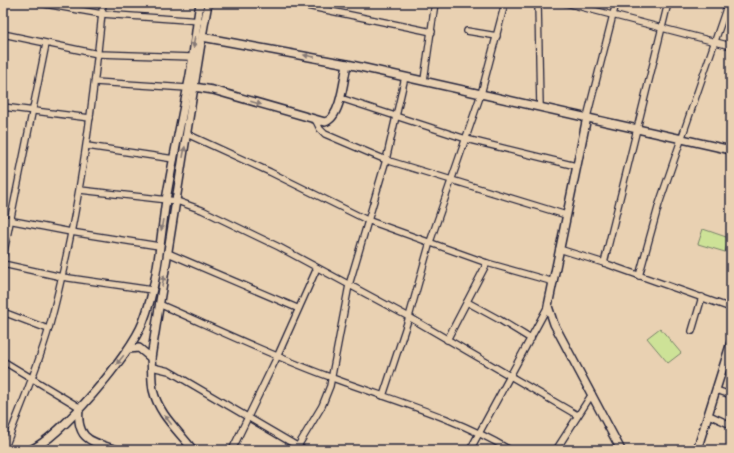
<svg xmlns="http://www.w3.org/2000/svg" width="734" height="453" font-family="Itim,sans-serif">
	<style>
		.green { fill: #cde297; stroke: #788269 }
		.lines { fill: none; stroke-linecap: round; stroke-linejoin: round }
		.minor-casing { stroke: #22223b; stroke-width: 8 }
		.tertiary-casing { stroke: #22223b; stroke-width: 10 }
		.minor { stroke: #e9d1b2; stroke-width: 5.5 }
		.tertiary { stroke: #e9d1b2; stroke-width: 7 }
		.oneway { fill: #867a76 }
	</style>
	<rect width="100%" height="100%" fill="#e9d1b2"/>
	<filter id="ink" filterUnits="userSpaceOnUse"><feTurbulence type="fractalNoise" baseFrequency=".025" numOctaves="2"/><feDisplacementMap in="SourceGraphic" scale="8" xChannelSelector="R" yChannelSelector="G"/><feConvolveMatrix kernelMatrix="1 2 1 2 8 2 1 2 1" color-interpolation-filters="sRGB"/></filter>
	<g filter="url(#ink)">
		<g class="green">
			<polygon points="703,229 729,238 725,252 698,244"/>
			<polygon points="660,328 681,353 668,363 647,338"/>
		</g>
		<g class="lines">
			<g class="minor-casing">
				<g id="minor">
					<polyline points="39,3 102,14 201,21"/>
					<polyline points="538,3 540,107"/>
					<polyline points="566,3 731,46"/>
					<polyline points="302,5 432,32"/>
					<polyline points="467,31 497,36"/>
					<polyline points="3,34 98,54 192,57"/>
					<polyline points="424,80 435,3"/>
					<polyline points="95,82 187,88"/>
					<polyline points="340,98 466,139 576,166"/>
					<polyline points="3,107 90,118"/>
					<polyline points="587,117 616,3"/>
					<polyline points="316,121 320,129 325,134 386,160 566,215"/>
					<polyline points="187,134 270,172 367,220 487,263 554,282"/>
					<polyline points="87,146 174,159"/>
					<polyline points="80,190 177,201 202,210 279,247 409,317 577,415"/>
					<polyline points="3,219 71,232 159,246"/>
					<polyline points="559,249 604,263 731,308"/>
					<polyline points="168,253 297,308"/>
					<polyline points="3,257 46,44"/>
					<polyline points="604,263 668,3"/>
					<polyline points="3,264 62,277 152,290"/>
					<polyline points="639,276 659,204 728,3"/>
					<polyline points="467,302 500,320 531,339"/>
					<path d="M159,304C216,329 272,356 330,377C391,400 453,416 510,450"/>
					<polyline points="3,312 48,329"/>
					<polyline points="692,331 702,297"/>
					<polyline points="447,340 487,263"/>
					<polyline points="3,361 79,407"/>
					<polyline points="152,367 169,371 304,450"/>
					<polyline points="716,390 731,395"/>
					<polyline points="383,396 409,317 430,242 481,94 505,3"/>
					<polyline points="709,415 731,425"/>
					<polyline points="298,446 322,406 330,386 349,285 386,160 405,77"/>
					<path d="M4,450C19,410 37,370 49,328C78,221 92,113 103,3"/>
					<polyline points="232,450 278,355 317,268"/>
					<polyline points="470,450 548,306"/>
					<polyline points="556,450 592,394"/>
				</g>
			</g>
			<g class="tertiary-casing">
				<g id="tertiary">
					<polyline points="208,3 202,37 347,64 731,150"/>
					<polyline points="194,87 202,37"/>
					<polyline points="587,117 548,306 554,324 621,450"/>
					<polyline points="129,349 139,348 151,358"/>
					<path d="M79,407C76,440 90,441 117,450"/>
					<path d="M30,450C61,437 131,354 143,322C158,284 160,240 166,200C173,158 182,117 190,75C194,51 196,27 200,3"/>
					<path d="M193,450C178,430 159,415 153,390C151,379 152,368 151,358L194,87L213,90L325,122C341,118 344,78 347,64"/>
					<polyline points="697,450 731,342"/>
				</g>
			</g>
			<use href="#minor" class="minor"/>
			<use href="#tertiary" class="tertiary"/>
		</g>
		<defs><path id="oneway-solid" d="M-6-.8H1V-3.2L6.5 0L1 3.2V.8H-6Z"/></defs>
		<g class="oneway">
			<use href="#oneway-solid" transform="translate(194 42) rotate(98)"/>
			<use href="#oneway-solid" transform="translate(309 56) rotate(-169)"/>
			<use href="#oneway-solid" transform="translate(256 103) rotate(17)"/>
			<use href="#oneway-solid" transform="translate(184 152) rotate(-80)"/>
			<use href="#oneway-solid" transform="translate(162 225) rotate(99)"/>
			<use href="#oneway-solid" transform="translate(163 281) rotate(-80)"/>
			<use href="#oneway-solid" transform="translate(120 360) rotate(129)"/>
			<use href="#oneway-solid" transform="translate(168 420) rotate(-128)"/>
		</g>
	</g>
	<rect width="734" height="453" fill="none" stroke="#e9d1b2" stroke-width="16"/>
	<rect x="8" y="8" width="718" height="437" fill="none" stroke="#22223b" stroke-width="1.5" filter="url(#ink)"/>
</svg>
